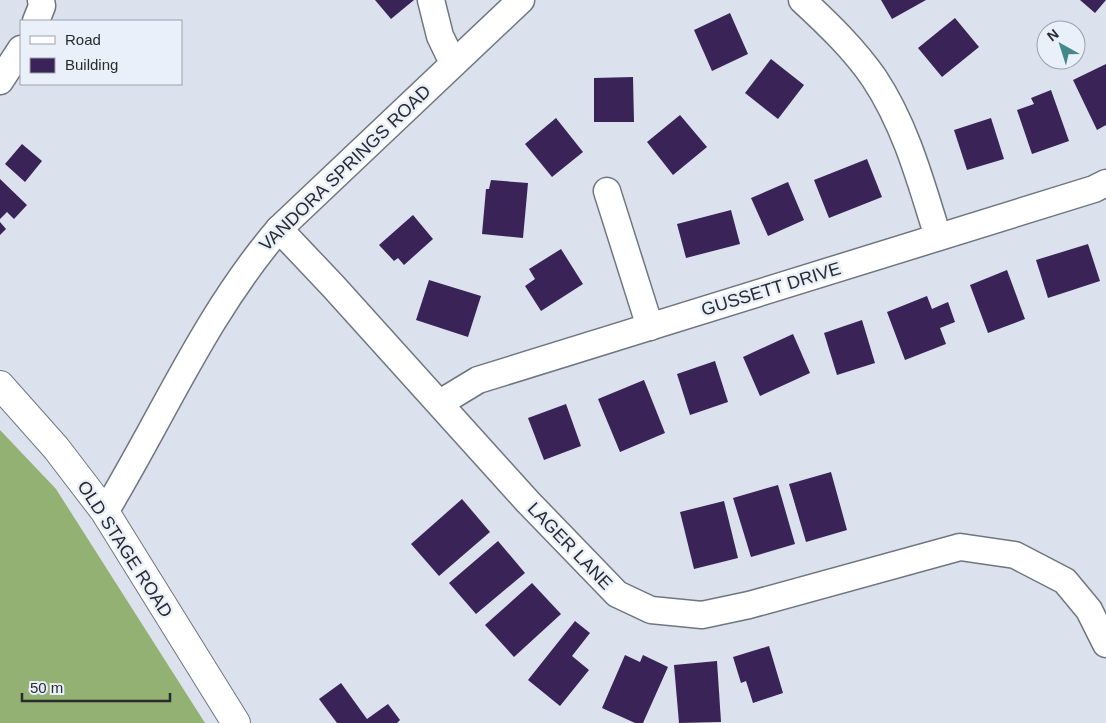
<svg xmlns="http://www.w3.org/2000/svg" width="1106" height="723" font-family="Arial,sans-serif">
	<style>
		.forest { fill: #93b173 }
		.building { fill: #392357 }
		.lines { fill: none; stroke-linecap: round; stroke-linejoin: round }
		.minor-casing { stroke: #707680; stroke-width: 29 }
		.major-casing { stroke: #707680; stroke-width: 30 }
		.minor { stroke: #fff; stroke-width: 26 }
		.major { stroke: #fff; stroke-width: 28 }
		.labels { text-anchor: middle; stroke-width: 5; stroke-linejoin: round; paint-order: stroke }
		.street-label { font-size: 18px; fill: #292b2f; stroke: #e9f0fa }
	</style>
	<rect width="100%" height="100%" fill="#dce2ed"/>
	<polygon class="forest" points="0,430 56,489 205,723 0,723"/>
	<g class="building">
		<polygon points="375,0 414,0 391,19"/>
		<polygon points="881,0 926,0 892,19"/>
		<polygon points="1080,0 1106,0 1095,13"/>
		<polygon points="730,13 748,54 712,71 694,30"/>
		<polygon points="955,18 979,47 942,77 918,48"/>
		<polygon points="771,59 804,85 778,119 745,93"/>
		<polygon points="1106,64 1106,125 1097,130 1073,80"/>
		<polygon points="633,77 634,122 594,122 594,78"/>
		<polygon points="1051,90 1069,141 1032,154 1017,110 1034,104 1031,98"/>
		<polygon points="680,115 707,147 673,175 647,142"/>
		<polygon points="556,118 583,152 552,177 525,144"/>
		<polygon points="991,118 1004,159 967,170 954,130"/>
		<polygon points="22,144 42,161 25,182 5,164"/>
		<polygon points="867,159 882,197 829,218 814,180"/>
		<polygon points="0,179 27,205 14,219 7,212 0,219"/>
		<polygon points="491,180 528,183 523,238 482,234 486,189 489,189"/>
		<polygon points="788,182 804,220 768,236 751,198"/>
		<polygon points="731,210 740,244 686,258 677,224"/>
		<polygon points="413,215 433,239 404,265 398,258 394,261 379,245"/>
		<polygon points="0,222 6,229 0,235"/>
		<polygon points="1088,244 1100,281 1048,298 1036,260"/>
		<polygon points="561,249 583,284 541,311 525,286 535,279 529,269"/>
		<polygon points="1007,270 1025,319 988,333 970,285"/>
		<polygon points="429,280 481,296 468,337 416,320"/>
		<polygon points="927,296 932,309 948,302 955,322 940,328 946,344 905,360 887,312"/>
		<polygon points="862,320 875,363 837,375 824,333"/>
		<polygon points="793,334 810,373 760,396 743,357"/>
		<polygon points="715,361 728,402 690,415 677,374"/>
		<polygon points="644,380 665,433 620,452 598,399"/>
		<polygon points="566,404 581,446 544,460 528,418"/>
		<polygon points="831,472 847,530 806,542 789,484"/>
		<polygon points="778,485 795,544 751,557 733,498"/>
		<polygon points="462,499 490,532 439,576 411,544"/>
		<polygon points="724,501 738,558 694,569 680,512"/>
		<polygon points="498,541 525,573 476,614 449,583"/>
		<polygon points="532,583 561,614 514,657 485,625"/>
		<polygon points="575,621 590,633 572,656 589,670 560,706 528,680"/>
		<polygon points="769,646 783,693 753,703 746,681 741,683 733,657"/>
		<polygon points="625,655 640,662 643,655 668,667 643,723 635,723 602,708"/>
		<polygon points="717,661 721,722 679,723 674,665"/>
		<polygon points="341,683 367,719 388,704 400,720 397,723 337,723 319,699"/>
	</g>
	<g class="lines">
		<g class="minor-casing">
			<g id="minor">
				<polyline points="431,0 440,36 453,63"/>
				<path d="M802,0C828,24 854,49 874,78C906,126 921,183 938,237"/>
				<polyline points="36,21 42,6 41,0"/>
				<polyline points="0,81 21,49"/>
				<polyline points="607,191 650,327"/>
				<polyline points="279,229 333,286 528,502 617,594 651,610 702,615 749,605 960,547 1015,555 1065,581 1089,610 1106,644"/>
				<polyline points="440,403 478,380 1094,189 1106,183"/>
				<path d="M105,512C162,418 206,314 279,229L521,0"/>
			</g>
		</g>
		<g class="major-casing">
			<polyline id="major" points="0,385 56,448 105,512 236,723"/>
		</g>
		<use href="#minor" class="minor"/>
		<use href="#major" class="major"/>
	</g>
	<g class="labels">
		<g class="street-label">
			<text transform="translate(345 168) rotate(-44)" y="6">VANDORA SPRINGS ROAD</text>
			<text transform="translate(771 289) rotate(-17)" y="6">GUSSETT DRIVE</text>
			<text transform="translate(570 546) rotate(46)" y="6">LAGER LANE</text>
			<text transform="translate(125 549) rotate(57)" y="6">OLD STAGE ROAD</text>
		</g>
	</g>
	<rect x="20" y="20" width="162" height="65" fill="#e9f0fa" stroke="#9ca1a9"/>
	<rect x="30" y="36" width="25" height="8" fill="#ffffff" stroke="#9ca1a9"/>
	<text x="65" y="45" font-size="15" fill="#292b2f">Road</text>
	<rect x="30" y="58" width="25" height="15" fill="#392357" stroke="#9ca1a9"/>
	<text x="65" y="70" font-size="15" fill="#292b2f">Building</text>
	<g transform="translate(1061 45) rotate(321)"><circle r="24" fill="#e9f0fa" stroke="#9ca1a9"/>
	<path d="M0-4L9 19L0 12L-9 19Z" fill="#41898a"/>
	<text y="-8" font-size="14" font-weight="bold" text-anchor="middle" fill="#292b2f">N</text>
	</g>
	<path d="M22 693v8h148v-8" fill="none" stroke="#292b2f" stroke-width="2.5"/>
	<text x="30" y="693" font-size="15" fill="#292b2f" stroke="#e9f0fa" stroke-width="4" paint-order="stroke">50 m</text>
</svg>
